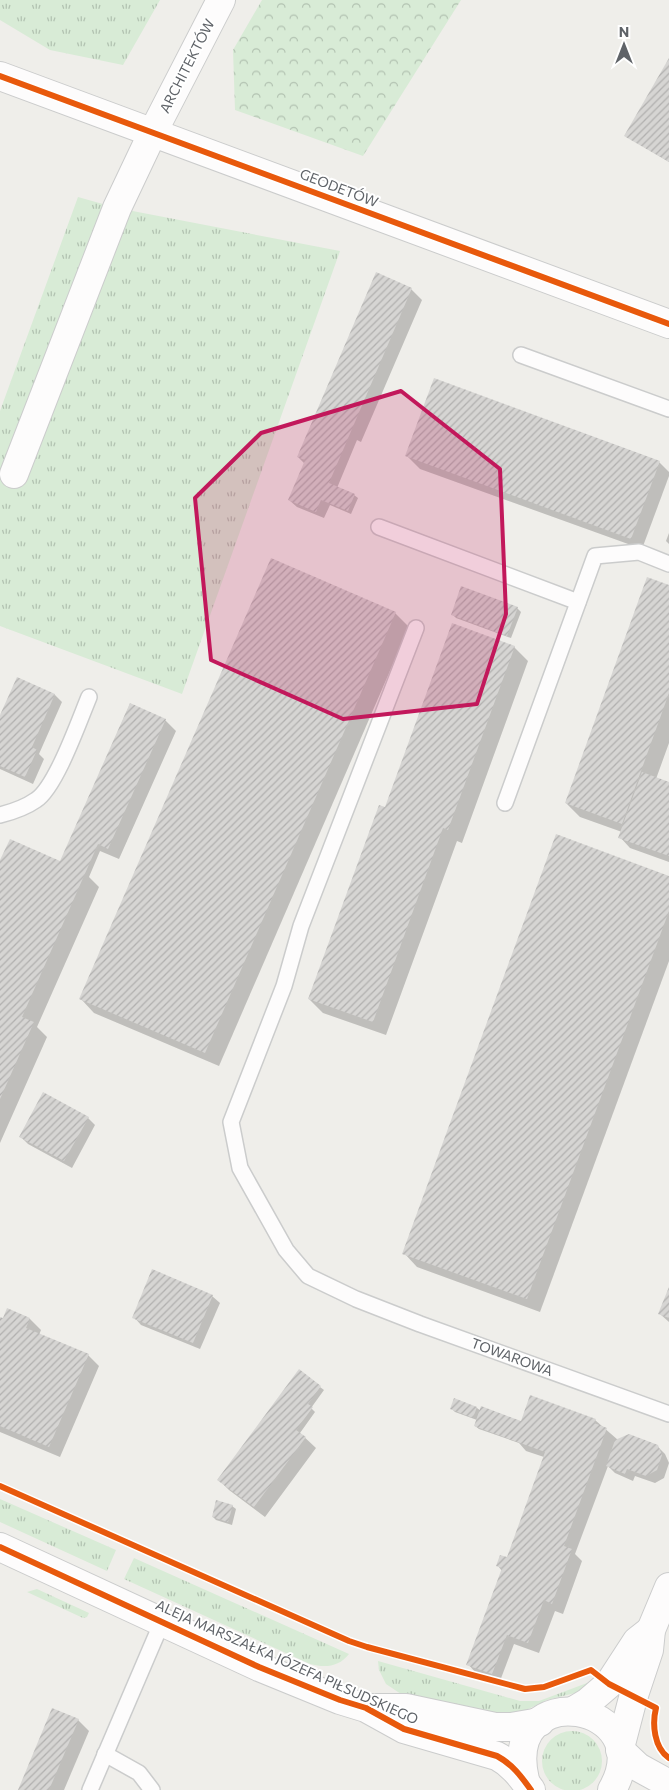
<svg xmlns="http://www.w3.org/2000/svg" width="669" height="1790" font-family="Commissioner,sans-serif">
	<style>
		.grass { fill: url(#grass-tufts) }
		.forest { fill: url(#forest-crowns) }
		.shadow { fill: #0003 }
		.building { fill: url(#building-hatch) }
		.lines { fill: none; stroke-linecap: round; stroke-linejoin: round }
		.service-casing { stroke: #cbcccc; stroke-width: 18 }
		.minor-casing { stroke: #cbcccc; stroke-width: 30 }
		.tertiary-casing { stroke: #cbcccc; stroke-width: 30 }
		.service { stroke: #fdfcfc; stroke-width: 15 }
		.minor { stroke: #fdfcfc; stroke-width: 28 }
		.tertiary { stroke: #fdfcfc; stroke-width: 28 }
		.cycleway-casing { stroke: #fff; stroke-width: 9 }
		.cycleway { stroke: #e8590c; stroke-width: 6 }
		.marked { fill: #c2185b; fill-opacity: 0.2; stroke: #c2185b; stroke-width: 4; stroke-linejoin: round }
		.labels { text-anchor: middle; stroke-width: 4; stroke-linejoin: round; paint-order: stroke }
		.street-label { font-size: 14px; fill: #5f6368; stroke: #fff }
	</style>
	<defs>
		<pattern id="grass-tufts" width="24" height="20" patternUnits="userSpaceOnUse" patternTransform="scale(1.25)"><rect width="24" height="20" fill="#d8ebd6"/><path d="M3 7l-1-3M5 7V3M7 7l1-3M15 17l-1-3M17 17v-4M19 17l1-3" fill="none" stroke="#b2c2b1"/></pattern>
		<pattern id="forest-crowns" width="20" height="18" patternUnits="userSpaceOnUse" patternTransform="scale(1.25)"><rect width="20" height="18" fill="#d8ebd6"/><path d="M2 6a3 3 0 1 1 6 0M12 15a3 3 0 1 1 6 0" fill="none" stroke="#b2c2b1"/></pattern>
		<pattern id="building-hatch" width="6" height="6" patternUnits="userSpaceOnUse" patternTransform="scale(1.25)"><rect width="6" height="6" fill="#d6d5d3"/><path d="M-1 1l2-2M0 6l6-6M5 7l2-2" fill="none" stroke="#b1b0af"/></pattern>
	</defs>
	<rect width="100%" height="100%" fill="#efeeea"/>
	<g class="grass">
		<polygon points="0,0 160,0 123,65 50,50 0,20"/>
		<polygon points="78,197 117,208 340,251 182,694 0,626 0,411"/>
		<polygon points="0,1499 116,1550 107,1571 0,1522"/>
		<path d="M134,1558L349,1654C339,1667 325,1668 310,1664L124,1579Z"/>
		<polygon points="37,1589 89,1613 87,1617 83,1618 27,1592"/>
		<polygon points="378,1661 520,1701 539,1701 587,1683 591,1686 575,1693 547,1700 522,1712 497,1715 419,1700 401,1694 386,1684 379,1670"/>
		<circle cx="572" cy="1761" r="30"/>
	</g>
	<polygon class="forest" points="262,0 461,0 363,156 235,110 233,50"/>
	<g class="shadow">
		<polygon points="669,61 669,162 626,136"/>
		<polygon points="411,289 422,300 361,442 357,440 337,488 354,495 358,498 351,514 330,505 324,518 297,507 289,500 305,464 298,457"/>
		<polygon points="407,456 659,462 669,472 669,476 642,549 420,469"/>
		<polygon points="669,533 669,544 666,541"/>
		<polygon points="669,586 669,743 656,779 669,784 669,862 630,848 620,837 622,832 580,817 566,803"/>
		<polygon points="517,608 521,612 511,638 456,618 452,614"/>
		<polygon points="395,613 409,627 219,1066 94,1013 81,999"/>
		<polygon points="514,647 528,661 462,843 457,841 386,1035 323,1013 309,999 386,809"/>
		<polygon points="55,695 62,702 39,754 44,759 33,784 0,769 0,719"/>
		<polygon points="130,704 165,720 176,731 119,859 100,851 89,877 99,887 37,1027 47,1037 0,1143 0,863 61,862"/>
		<polygon points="669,877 669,961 540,1312 417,1267 404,1253"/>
		<polygon points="88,1118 95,1125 72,1168 28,1144 20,1136"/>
		<polygon points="669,1290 669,1322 660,1314"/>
		<polygon points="212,1296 220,1303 200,1349 141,1325 134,1317"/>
		<polygon points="8,1310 30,1319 41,1330 39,1335 88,1355 99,1366 60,1457 0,1432 0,1318 4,1320"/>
		<polygon points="320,1387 324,1390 311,1408 315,1412 300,1433 316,1448 265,1517 229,1490 218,1479"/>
		<polygon points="477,1408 481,1411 521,1422 595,1420 618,1440 657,1446 665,1454 669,1463 664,1478 655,1483 635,1476 633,1481 615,1473 608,1466 575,1554 582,1561 563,1614 555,1611 539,1653 514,1644 500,1681 475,1672 468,1664 502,1571 498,1566 508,1559 544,1457 526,1451 519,1443 479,1429 475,1426 477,1420 455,1412 452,1409"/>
		<polygon points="232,1506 236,1509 232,1525 216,1520 213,1517"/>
		<polygon points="78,1720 89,1731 64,1790 19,1790"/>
	</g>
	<g class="building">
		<polygon points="669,58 669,162 624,136"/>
		<polygon points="376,272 412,288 329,483 355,494 348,511 321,500 316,512 288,500 305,460 297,457"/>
		<polygon points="434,378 660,461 631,539 405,456"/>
		<polygon points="271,558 396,612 205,1053 79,999"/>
		<polygon points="647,577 669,585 669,693 622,824 565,803"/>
		<polygon points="461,586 518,607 507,636 451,615"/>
		<polygon points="452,623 515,646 448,830 443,828 373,1022 308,999 379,805 385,807"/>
		<polygon points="17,677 55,694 32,747 37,750 25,777 0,766 0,715"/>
		<polygon points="130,703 166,719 108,849 98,844 22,1017 34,1022 0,1099 0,860 10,839 60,861"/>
		<polygon points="642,772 669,782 669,856 618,838"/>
		<polygon points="556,834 669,876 669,911 527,1299 402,1254"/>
		<polygon points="43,1092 89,1117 64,1161 19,1137"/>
		<polygon points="152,1269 213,1295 193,1343 132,1318"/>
		<polygon points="669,1287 669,1318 658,1314"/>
		<polygon points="7,1308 30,1318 26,1328 89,1354 49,1447 0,1426 0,1317 3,1318"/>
		<polygon points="299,1369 321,1386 308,1404 313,1407 296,1430 306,1437 254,1507 217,1480"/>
		<polygon points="530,1395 596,1419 594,1423 607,1428 564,1546 572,1549 552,1604 544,1600 528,1643 507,1635 492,1674 466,1665 502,1568 496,1566 500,1555 507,1557 545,1452 474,1426 481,1406 521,1421"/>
		<polygon points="454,1398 477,1407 473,1418 450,1409"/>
		<polygon points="629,1434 658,1445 662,1455 657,1470 646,1476 627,1469 625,1474 606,1466 615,1440"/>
		<polygon points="216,1500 233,1505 228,1522 212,1517"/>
		<polygon points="52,1708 79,1719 49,1790 18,1790"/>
	</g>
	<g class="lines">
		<g class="service-casing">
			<g id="service">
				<polyline points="521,355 669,409"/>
				<polyline points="379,527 578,602"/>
				<polyline points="416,628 301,926 284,986 231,1122 240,1168 286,1250 308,1276 356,1299 420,1324 669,1414"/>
				<polyline points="505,803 595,556 639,552 669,564"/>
				<path d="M0,815C12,812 26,807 36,800C56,787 79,721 89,697"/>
				<polyline points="105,1754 139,1773 152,1790"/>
				<polyline points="90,1790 162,1622"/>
			</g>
		</g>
		<g class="minor-casing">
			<g id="minor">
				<polyline points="0,76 669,324"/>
				<polyline points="14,474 117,208 153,132 221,0"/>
				<polyline points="573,1711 588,1702 609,1684 637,1641 651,1630"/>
				<polyline points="620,1748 633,1698 649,1650 651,1630 669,1587"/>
			</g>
		</g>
		<g class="tertiary-casing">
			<g id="tertiary">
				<path d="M0,1547L259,1667L340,1700L366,1708L404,1729L497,1756C512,1764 521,1776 531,1790"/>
				<polyline points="370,1708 406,1708 495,1727 511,1727 540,1722"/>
				<polyline points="620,1750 638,1767 669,1784"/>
				<path d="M525,1780C500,1674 662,1702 612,1790"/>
			</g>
		</g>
		<use href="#service" class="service"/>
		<use href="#minor" class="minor"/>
		<use href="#tertiary" class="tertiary"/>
		<g class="cycleway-casing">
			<g id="cycleway">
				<polyline points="0,76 669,324"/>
				<path d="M0,1486L349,1641L367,1647L525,1689L544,1687L591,1670L609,1684L656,1708C652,1724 654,1748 669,1758"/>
				<path d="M0,1547L259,1667L340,1700L366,1708L404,1729L497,1756C512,1764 521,1776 531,1790"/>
			</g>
		</g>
		<use href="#cycleway" class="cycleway"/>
	</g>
	<path class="marked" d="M401,391L500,469L506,614L477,704L343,719L211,660L195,498L261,433Z"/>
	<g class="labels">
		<g class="street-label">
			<text transform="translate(187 66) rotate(-63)" y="5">ARCHITEKTÓW</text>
			<text transform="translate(339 188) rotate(21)" y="5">GEODETÓW</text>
			<text transform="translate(512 1357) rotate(20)" y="5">TOWAROWA</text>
			<text transform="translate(287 1662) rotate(24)" y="5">ALEJA MARSZAŁKA JÓZEFA PIŁSUDSKIEGO</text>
		</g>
	</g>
	<g transform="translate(624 45)" stroke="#ffffff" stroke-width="4" paint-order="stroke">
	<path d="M0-4L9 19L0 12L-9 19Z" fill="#5f6368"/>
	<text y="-8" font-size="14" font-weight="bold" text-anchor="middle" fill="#5f6368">N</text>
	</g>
</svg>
